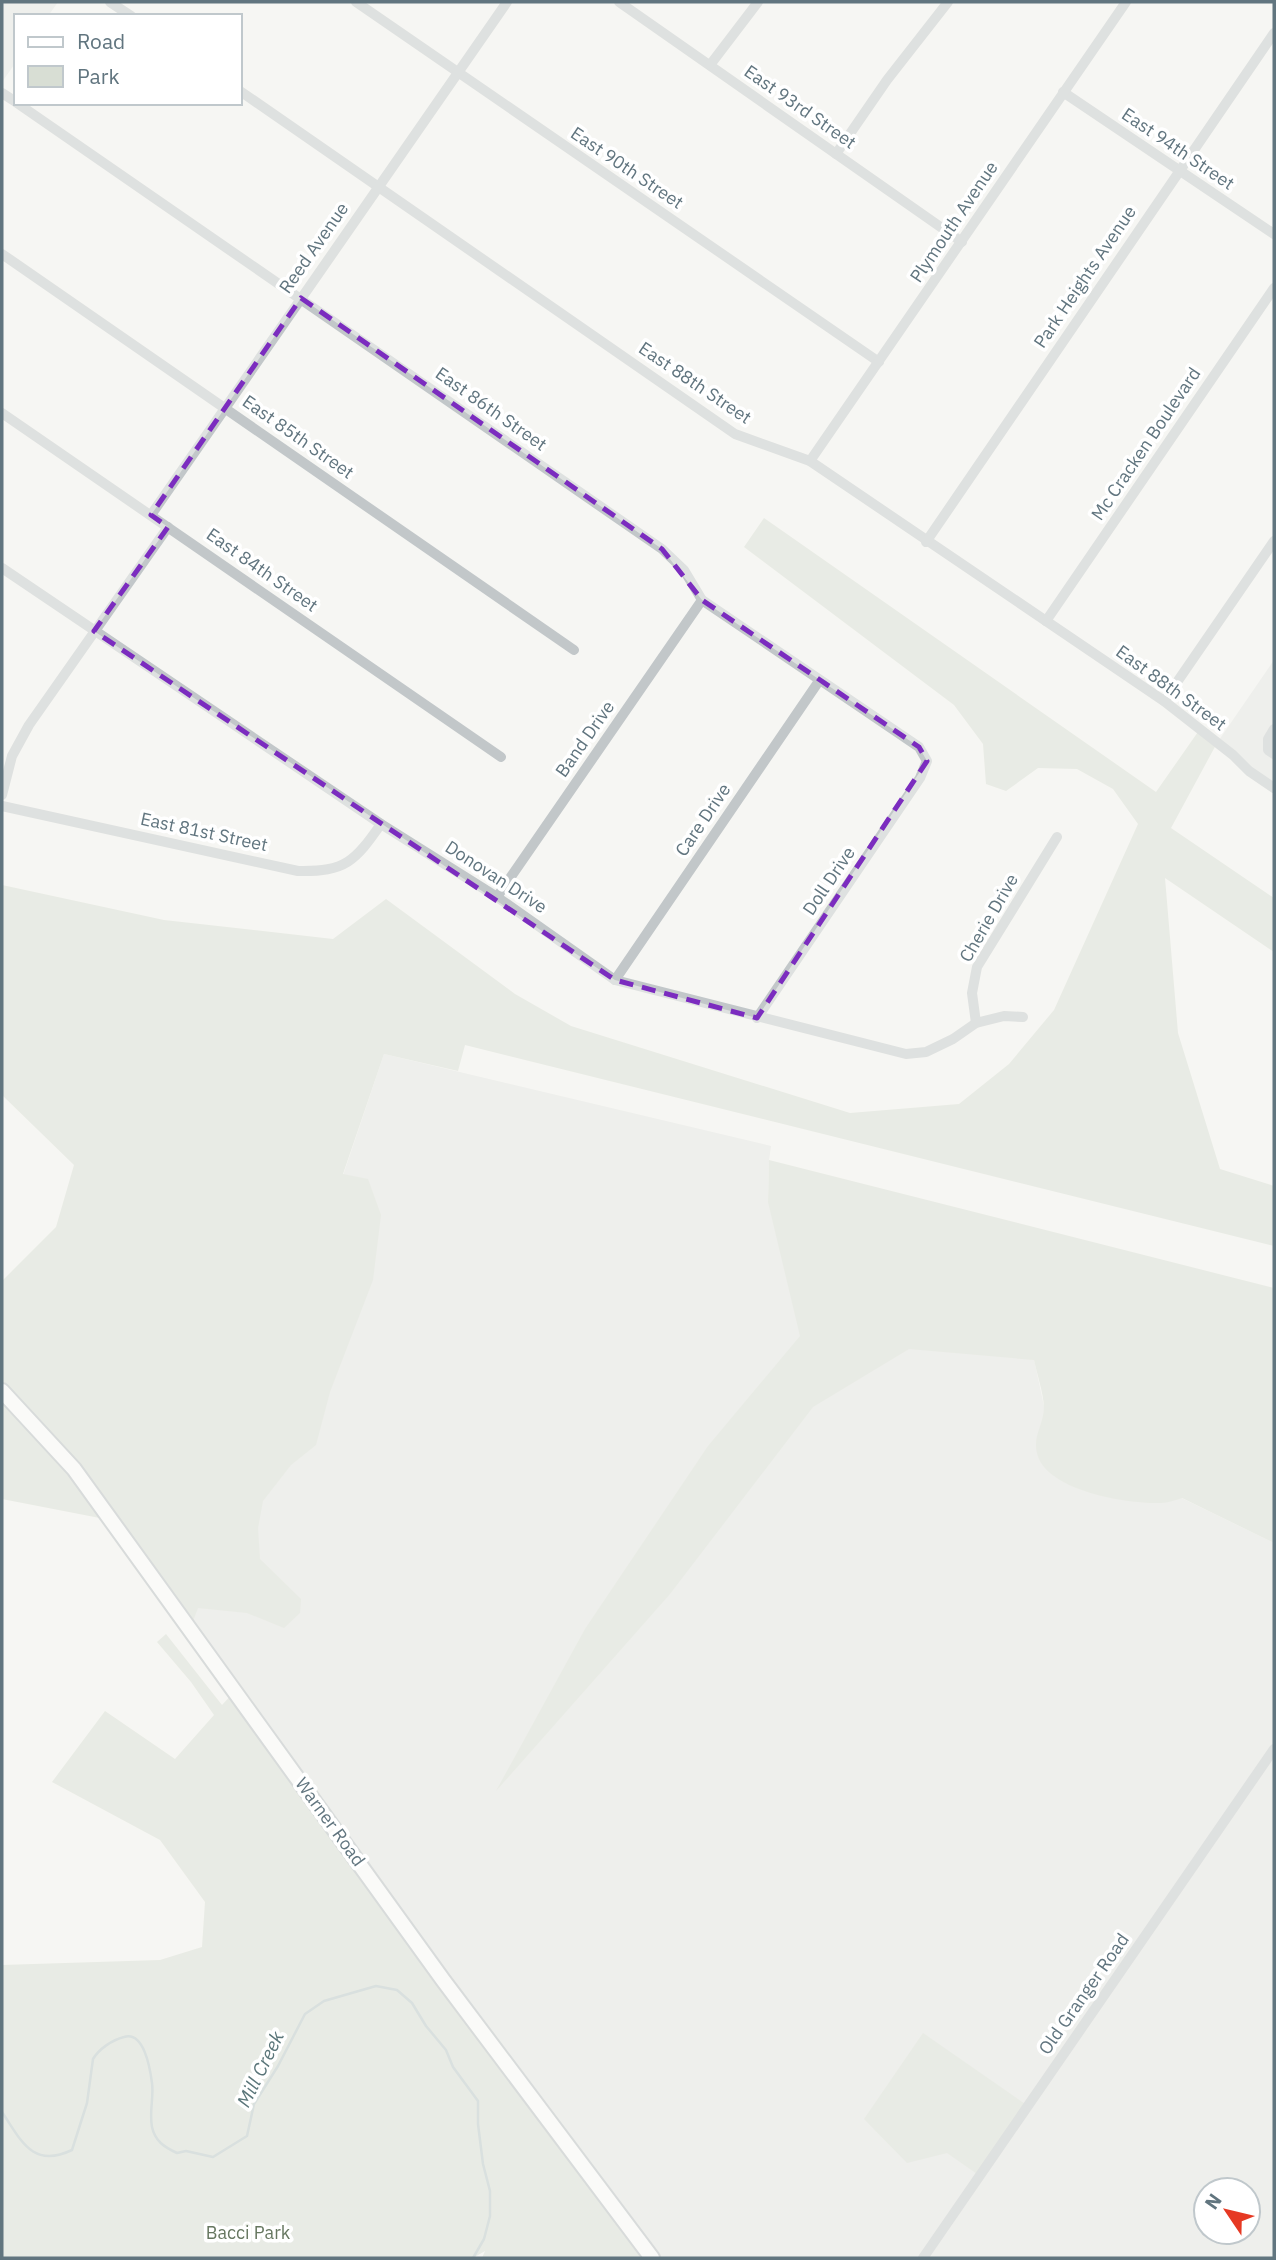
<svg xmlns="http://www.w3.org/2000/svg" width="1276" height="2260" font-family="'IBM Plex Sans',sans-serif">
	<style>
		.built { fill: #e4e6e4; fill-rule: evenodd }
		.green { fill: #d8ded4 }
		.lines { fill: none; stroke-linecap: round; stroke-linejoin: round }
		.stream { stroke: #b6c5c7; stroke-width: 2.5 }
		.secondary-casing { stroke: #b4bbbe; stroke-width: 18 }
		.street { stroke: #c2c7c9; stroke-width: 10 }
		.secondary { stroke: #fff; stroke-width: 14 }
		.marked { fill: none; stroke: #7b2cbf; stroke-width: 5; stroke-dasharray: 14 9; stroke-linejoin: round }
		.labels { text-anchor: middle; stroke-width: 7; stroke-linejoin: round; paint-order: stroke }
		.street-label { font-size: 18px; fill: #61757f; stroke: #fff }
		.park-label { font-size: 18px; fill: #667760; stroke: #fff }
		.water-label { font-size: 19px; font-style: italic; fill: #5b767a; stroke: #fff }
	</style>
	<rect width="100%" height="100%" fill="#f6f6f3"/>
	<g class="built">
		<polygon points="2,2 58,2 48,16 16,16 16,62 2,82"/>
		<polygon points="1274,660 1274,788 1217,743"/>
		<path d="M384,1054L771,1146L769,1160L768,1202L1018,1285L1050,1434L1274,1543V2258H652L190,1629ZM1206,2190H1248V2232H1206Z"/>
	</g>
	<g class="green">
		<polygon points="764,518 1156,792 1200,729 1217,743 1171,828 1274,898 1274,952 1165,878 1178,1033 1220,1169 1274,1186 1274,1246 465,1045 458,1071 384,1054 343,1174 368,1179 381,1215 373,1280 330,1392 316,1445 291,1465 263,1501 258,1528 260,1559 301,1599 300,1613 284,1628 247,1613 198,1608 190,1629 110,1520 2,1499 2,1281 56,1227 74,1165 2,1095 2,885 164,920 333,939 386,899 515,994 571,1026 850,1113 959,1104 1009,1064 1054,1010 1138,824 1113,789 1077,769 1038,768 1006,791 986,784 983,744 954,705 744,547"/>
		<path d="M769,1160L1274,1288V1543L1182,1498C1175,1500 1168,1503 1161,1503C1129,1504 1054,1492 1039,1459C1030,1438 1044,1426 1044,1407C1043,1392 1037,1374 1034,1360L909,1349L813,1407L670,1594L496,1791L585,1629L708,1446L800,1336L768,1202Z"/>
		<polygon points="166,1634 222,1705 235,1691 652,2258 482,2258 485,2251 473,2258 2,2258 2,1965 160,1960 202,1947 205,1902 160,1840 52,1782 105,1711 175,1759 214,1715 191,1682 157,1642"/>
		<polygon points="923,2033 1028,2106 980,2176 947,2153 907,2163 864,2119"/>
	</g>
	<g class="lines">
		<path class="stream" d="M2,2112C21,2140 32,2169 72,2150L87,2103L93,2059C99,2049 112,2040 124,2037C144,2031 150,2068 152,2083C154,2097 149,2112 152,2127C155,2141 164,2147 177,2153L186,2151L213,2157L247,2136L254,2104L278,2066L305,2014L324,2001L376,1986L397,1990L412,2003L426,2026L446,2050L453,2067L478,2101V2124L483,2164L490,2191V2216L484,2239L473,2258"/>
		<g class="secondary-casing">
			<polyline id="secondary" points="2,1391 74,1469 443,1980 652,2258"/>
		</g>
		<g class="street">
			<polyline points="110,2 131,16"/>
			<polyline points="356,2 879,362"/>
			<polyline points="619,2 962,242"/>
			<polyline points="710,65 758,2"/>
			<polyline points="240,91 735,434 810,461 1164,701 1233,755 1249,771 1274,788"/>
			<polyline points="1063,92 1274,234"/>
			<polyline points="2,93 16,102"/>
			<polyline points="17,103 662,549 684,570 702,600 919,747 927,761 920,778 757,1018"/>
			<polyline points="836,154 887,80 948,2"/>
			<polyline points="2,254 574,650"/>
			<polyline points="2,413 501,757"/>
			<polyline points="810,461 1126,2"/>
			<polyline points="151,515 507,2"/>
			<polyline points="926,542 1274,33"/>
			<polyline points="2,568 381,824 497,897 615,980 906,1054 926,1052 953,1039 976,1023 1004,1016 1023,1017"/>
			<polyline points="1046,621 1274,288"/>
			<polyline points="1164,701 1274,541"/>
			<polyline points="1274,729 1268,739 1268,750 1274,754"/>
			<polyline points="2,795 12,756 29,725 168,527"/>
			<path d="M2,806L298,871C346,872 355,861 381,824"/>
			<polyline points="497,897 702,600"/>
			<polyline points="615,980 819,681"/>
			<polyline points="976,1023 972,993 977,967 1057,837"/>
			<polyline points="923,2258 1274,1749"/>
		</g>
		<use href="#secondary" class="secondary"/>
	</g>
	<path d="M0 0H1276V2260H0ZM301,298L662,549L702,600L919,747L927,761L757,1018L615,980L94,631L168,527L151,515Z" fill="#f6f6f3" fill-opacity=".55" fill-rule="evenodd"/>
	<path class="marked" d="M301,298L662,549L702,600L919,747L927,761L757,1018L615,980L94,631L168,527L151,515Z"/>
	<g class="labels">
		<g class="street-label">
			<text transform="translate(800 107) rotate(35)" y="6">East 93rd Street</text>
			<text transform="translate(1178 149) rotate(34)" y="6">East 94th Street</text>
			<text transform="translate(627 168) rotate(34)" y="6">East 90th Street</text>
			<text transform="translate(954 222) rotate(-56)" y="6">Plymouth Avenue</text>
			<text transform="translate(314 248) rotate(-55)" y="6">Reed Avenue</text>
			<text transform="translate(1085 277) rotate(-56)" y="6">Park Heights Avenue</text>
			<text transform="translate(695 383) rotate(34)" y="6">East 88th Street</text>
			<text transform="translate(491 409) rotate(35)" y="6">East 86th Street</text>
			<text transform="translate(298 437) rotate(35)" y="6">East 85th Street</text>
			<text transform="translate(1146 444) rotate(-56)" y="6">Mc Cracken Boulevard</text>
			<text transform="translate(262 570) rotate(35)" y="6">East 84th Street</text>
			<text transform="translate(1171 688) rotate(36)" y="6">East 88th Street</text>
			<text transform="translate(585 739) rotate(-55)" y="6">Band Drive</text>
			<text transform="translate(703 820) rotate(-56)" y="6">Care Drive</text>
			<text transform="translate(204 832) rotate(12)" y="6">East 81st Street</text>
			<text transform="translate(496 877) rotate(33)" y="6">Donovan Drive</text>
			<text transform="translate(829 881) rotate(-56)" y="6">Doll Drive</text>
			<text transform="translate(989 918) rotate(-60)" y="6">Cherie Drive</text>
			<text transform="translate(330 1822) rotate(54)" y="6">Warner Road</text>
			<text transform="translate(1084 1994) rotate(-55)" y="6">Old Granger Road</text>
		</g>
		<g class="park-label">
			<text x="248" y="2239">Bacci Park</text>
		</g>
		<g class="water-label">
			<text transform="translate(260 2069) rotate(-64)" y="7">Mill Creek</text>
		</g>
	</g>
	<rect width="1276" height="2260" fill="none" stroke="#61757f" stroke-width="7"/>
	<rect x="14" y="14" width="228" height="91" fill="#ffffff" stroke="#c0c8cc" stroke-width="2"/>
	<rect x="28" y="37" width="35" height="10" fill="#ffffff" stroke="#c0c8cc" stroke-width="2"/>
	<text x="77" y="49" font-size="21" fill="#61757f">Road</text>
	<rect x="28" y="66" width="35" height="21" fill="#d8ded4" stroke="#c0c8cc" stroke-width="2"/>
	<text x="77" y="84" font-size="21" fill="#61757f">Park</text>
	<g transform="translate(1227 2211) rotate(305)"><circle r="33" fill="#ffffff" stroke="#c0c8cc" stroke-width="2"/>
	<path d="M0-5L12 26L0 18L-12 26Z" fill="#e63923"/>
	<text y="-10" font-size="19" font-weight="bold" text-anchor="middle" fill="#61757f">N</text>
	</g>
</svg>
